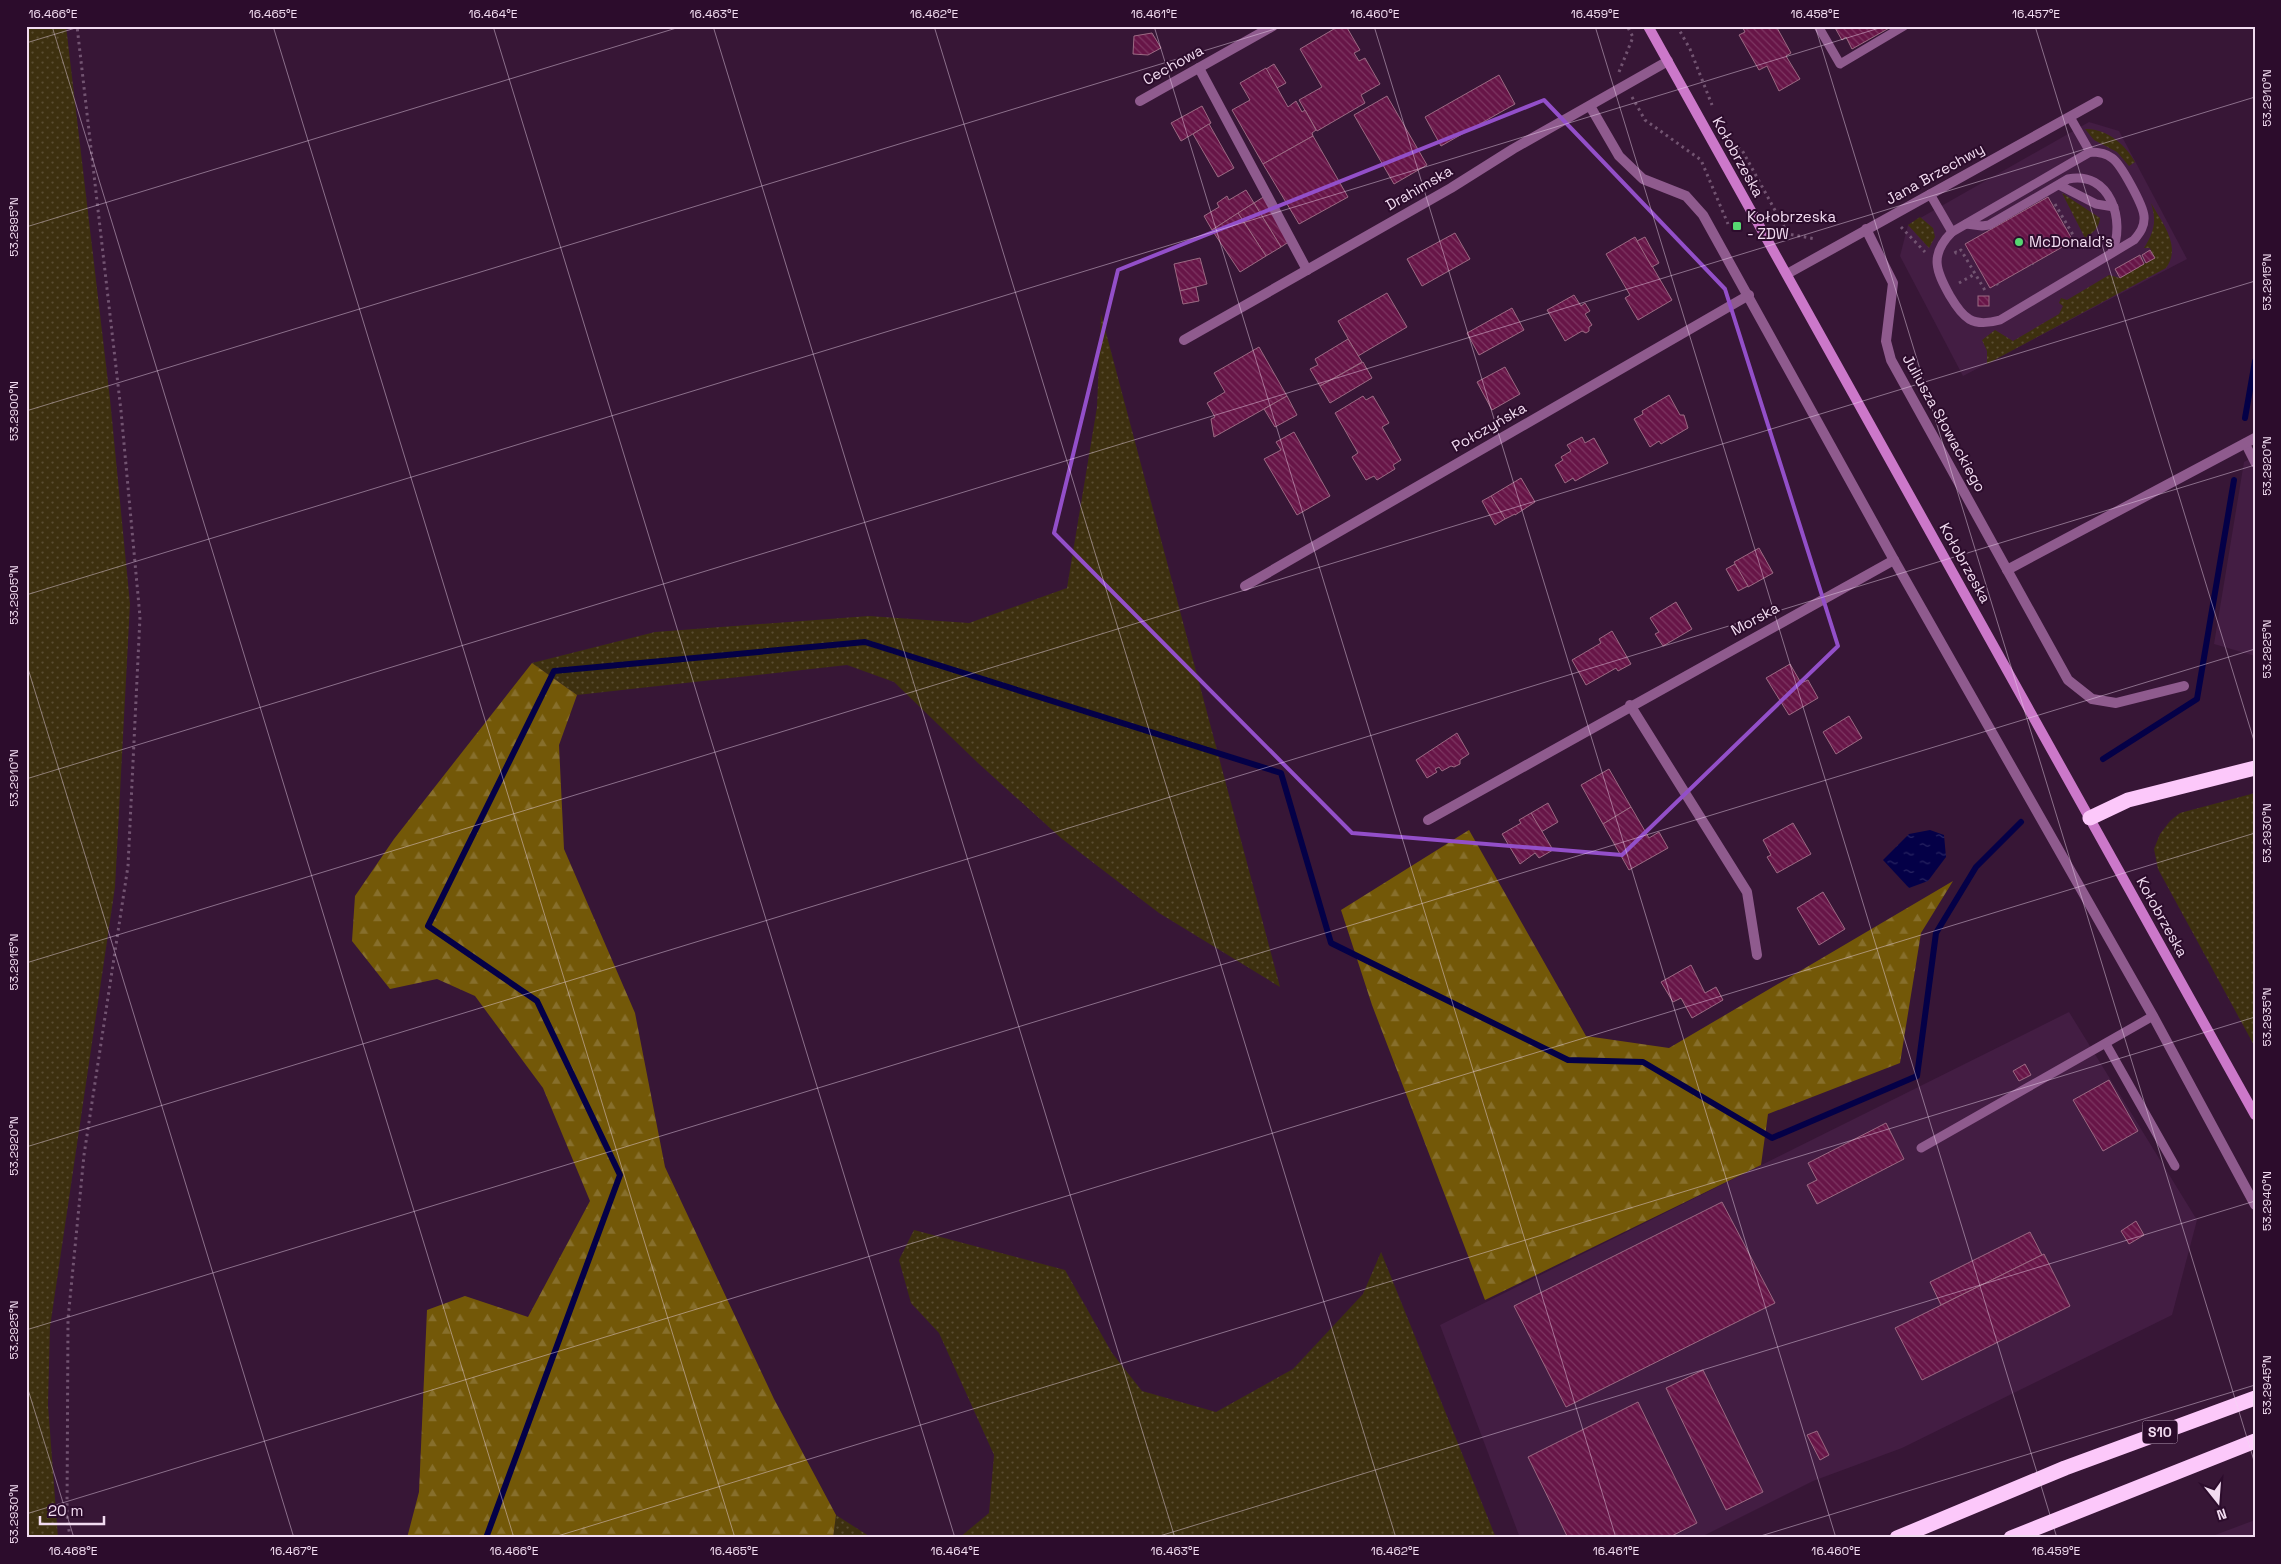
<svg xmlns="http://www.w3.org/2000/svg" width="2281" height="1564" font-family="'Space Grotesk',sans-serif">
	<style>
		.built { fill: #431d43 }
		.grass { fill: url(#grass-dots) }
		.forest { fill: url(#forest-firs) }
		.water { fill: url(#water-ripples) }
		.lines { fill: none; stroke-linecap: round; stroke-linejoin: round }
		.stream { stroke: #040047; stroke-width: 6 }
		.building { fill: url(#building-back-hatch); stroke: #9b6a83 }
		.path { stroke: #725471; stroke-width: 3; stroke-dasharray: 2.5 4; stroke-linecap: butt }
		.service { stroke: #8f5b8e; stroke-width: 9 }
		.minor { stroke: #8f5b8e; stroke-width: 10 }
		.secondary { stroke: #cc78ca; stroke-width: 10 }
		.motorway { stroke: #fcc8fa; stroke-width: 15 }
		.marked { fill: none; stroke: #934fc9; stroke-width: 4; stroke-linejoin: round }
		.ticks { fill: none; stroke: #f2dcf1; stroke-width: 1; stroke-opacity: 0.45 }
		.poi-dot { fill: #56d671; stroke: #2c0c2c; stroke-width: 2 }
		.labels { text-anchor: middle; stroke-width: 4; stroke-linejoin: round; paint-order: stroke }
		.shield { fill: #2c0c2c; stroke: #b79eb6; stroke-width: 1 }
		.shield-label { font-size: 14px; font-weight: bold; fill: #f2dcf1 }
		.street-label { font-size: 15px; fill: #f2dcf1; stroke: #2c0c2c }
		.poi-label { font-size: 15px; fill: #f2dcf1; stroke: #2c0c2c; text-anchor: start }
		.neatline { fill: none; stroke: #f2dcf1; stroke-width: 2 }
		.ticks-label { font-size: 12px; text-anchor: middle; fill: #f2dcf1 }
	</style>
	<defs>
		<pattern id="grass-dots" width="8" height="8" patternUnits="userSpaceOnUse" patternTransform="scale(1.25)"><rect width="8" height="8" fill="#3d300f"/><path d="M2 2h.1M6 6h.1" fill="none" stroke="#5a4d32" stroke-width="1.8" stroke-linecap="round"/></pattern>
		<pattern id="forest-firs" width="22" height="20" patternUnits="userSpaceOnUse" patternTransform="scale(1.25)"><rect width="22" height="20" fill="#735808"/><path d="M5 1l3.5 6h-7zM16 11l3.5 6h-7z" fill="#876f2c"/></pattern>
		<pattern id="water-ripples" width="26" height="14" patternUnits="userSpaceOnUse" patternTransform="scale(1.25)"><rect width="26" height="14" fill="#040047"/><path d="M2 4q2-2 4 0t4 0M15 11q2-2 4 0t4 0" fill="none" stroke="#292562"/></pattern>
		<pattern id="building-back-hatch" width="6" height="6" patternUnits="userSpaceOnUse" patternTransform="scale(1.25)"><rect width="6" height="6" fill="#671547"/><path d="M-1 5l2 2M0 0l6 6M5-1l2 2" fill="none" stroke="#7d3662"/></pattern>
	</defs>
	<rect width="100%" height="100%" fill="#371636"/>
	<g class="built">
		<polygon points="2089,122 2119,131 2187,259 1963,376 1900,256 1908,225"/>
		<polygon points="2255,456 2255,656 2214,644 2244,462"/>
		<polygon points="2069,1012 2197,1220 2172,1315 1902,1448 1813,1481 1699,1538 1520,1538 1440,1325"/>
		<polygon points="2255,1520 2255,1538 2207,1538"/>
	</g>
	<g class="grass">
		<polygon points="26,26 66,26 110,399 130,604 115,887 50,1327 48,1405 58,1538 26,1538"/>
		<path d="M2085,129C2106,128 2126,145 2135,162L2129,166L2117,152L2094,140Z"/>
		<path d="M2062,193L2100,218C2099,228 2093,233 2085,238Z"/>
		<path d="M2151,203C2162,223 2182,246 2166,268L1987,364V351L1982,340L1995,330L2013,341L2059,314L2063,306L2059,303L2061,298L2067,300L2109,275L2120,278L2154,258L2150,248H2144C2154,232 2157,221 2151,203Z"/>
		<polygon points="1920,217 1933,228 1935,237 1929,248 1908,225"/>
		<polygon points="1101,314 1280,987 1159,913 1061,838 978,763 894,682 847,665 577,695 532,663 655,632 869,616 969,623 1067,588 1097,407"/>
		<polygon points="2255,793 2255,1047 2158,869 2154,849 2160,834 2170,821 2180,813"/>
		<polygon points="914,1230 1065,1270 1112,1353 1142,1391 1216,1412 1293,1369 1363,1294 1381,1252 1496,1538 959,1538 989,1513 994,1455 939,1333 911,1303 899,1260"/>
		<polygon points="836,1515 872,1538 833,1538"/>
	</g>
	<g class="forest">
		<polygon points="532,663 577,695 559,745 564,849 635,1013 665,1167 774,1399 836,1515 833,1538 407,1538 419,1492 427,1310 465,1296 528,1317 590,1201 543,1088 475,996 437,979 390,989 352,941 355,896 394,839"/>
		<polygon points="1469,830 1586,1036 1669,1048 1953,881 1921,933 1900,1063 1768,1114 1761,1165 1485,1300 1372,1005 1341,910"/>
	</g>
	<polygon class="water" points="1930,830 1944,835 1946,857 1928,881 1909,888 1883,860 1909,834"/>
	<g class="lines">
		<g class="stream">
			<polyline points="2245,418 2255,361"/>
			<polyline points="2103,759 2197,699 2234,480"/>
			<polyline points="486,1538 620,1175 537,1001 428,926 554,671 865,642 1281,773 1331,943 1568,1060 1643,1062 1772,1138 1917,1076 1936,933 1976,867 2021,822"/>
		</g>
	</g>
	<g class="building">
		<polygon points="1339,26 1346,26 1360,50 1354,53 1359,61 1365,58 1380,84 1361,95 1365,103 1317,131 1299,100 1322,87 1300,49"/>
		<polygon points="1742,26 1776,26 1791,53 1786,56 1800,79 1779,91 1767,66 1759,70 1739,35 1745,32"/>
		<polygon points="1834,26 1890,26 1891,27 1852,49 1846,37 1842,40"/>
		<polygon points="1152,33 1161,48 1148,55 1133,54 1134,36"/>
		<polygon points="1274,64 1286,83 1277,88 1266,69"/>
		<polygon points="1266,68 1288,107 1296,101 1302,112 1305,110 1316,130 1312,133 1313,136 1263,164 1232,110 1250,100 1240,83"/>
		<polygon points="1499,75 1515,104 1441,146 1425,117"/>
		<polygon points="1387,96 1427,165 1394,184 1354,115"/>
		<polygon points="1202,106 1211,123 1181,141 1171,123"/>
		<polygon points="1209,124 1234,168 1218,177 1193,134"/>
		<polygon points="1313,136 1348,197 1299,224 1263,164"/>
		<polygon points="1246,190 1254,203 1212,230 1204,216 1219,207 1217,203 1227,196 1229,200"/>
		<polygon points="1265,196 1290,241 1281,247 1254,203"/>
		<polygon points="2048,197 2073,241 1990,288 1965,244"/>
		<polygon points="1254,203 1281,247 1266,256 1238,213"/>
		<polygon points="1238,213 1266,256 1240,272 1212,230"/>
		<polygon points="1455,233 1470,259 1422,286 1407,259"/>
		<polygon points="1635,237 1672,300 1638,320 1625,298 1630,295 1606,254"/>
		<polygon points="1645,237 1659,263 1652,267 1637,241"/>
		<polygon points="2150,250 2155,258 2146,263 2142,255"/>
		<polygon points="2140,255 2144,264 2120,278 2115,269"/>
		<polygon points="1200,258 1207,284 1180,291 1174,264"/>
		<polygon points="1196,287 1199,301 1183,304 1180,291"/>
		<polygon points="1387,293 1407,327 1358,356 1338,321"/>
		<polygon points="1574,295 1581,306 1585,303 1590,311 1585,314 1592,325 1589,327 1589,331 1586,333 1582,331 1565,341 1547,310"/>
		<rect x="1978" y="296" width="11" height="10"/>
		<polygon points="1512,308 1524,330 1479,355 1467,333"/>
		<polygon points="1348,339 1362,362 1320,386 1310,369 1318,365 1315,359"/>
		<polygon points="1259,347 1287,396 1214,437 1211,419 1215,417 1207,403 1225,392 1214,373"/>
		<polygon points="1363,362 1372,378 1330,403 1320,386"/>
		<polygon points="1505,367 1520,394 1492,410 1477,382"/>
		<polygon points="1669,395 1680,415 1684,415 1688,428 1661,444 1659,441 1650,447 1634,419 1643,414 1642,411"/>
		<polygon points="1287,396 1297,415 1275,427 1264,409"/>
		<polygon points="1363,396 1366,400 1373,396 1389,423 1382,427 1401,460 1393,465 1395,469 1377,480 1374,476 1366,480 1352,457 1358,453 1335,413"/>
		<polygon points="1294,432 1330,496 1297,515 1264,459 1281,450 1276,442"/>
		<polygon points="1582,437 1585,443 1594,438 1608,463 1575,481 1573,478 1565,483 1555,465 1563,460 1561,457 1571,451 1567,445"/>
		<polygon points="1521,478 1535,502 1515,515 1515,514 1505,519 1491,496"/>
		<polygon points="1491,496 1505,519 1495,525 1482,501"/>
		<polygon points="1759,548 1773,573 1748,587 1734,562"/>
		<polygon points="1735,564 1748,586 1738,591 1726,569"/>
		<polygon points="1676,602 1692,629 1663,646 1655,634 1659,632 1650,618"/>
		<polygon points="1612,631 1631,664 1618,671 1616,668 1586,685 1572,660 1601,643 1599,639"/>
		<polygon points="1790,664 1801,683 1808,680 1818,698 1789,715 1766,678"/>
		<polygon points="1849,716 1862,738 1836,754 1823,732"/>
		<polygon points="1457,733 1469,754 1460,760 1460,764 1454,767 1451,766 1442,771 1439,767 1435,769 1437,772 1427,778 1416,760"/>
		<polygon points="1609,769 1631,807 1603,824 1581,785"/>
		<polygon points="1548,803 1558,822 1541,832 1531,813"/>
		<polygon points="1631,807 1649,838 1659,832 1668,848 1629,870 1603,824"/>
		<polygon points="1531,813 1553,850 1539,858 1535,853 1520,864 1502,834 1521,823 1519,820"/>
		<polygon points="1793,823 1811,854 1777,873 1767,857 1771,855 1763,840"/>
		<polygon points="1823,892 1845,929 1819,945 1797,908"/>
		<polygon points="1691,965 1705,993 1716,987 1723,1000 1692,1018 1681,998 1673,1002 1661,982"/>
		<polygon points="2025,1064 2031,1075 2019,1081 2013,1071"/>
		<polygon points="2109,1080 2138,1131 2103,1151 2073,1100"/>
		<polygon points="1886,1123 1904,1159 1817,1204 1807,1185 1817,1180 1808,1163"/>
		<polygon points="1722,1202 1775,1303 1566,1407 1514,1306"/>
		<polygon points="2136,1221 2144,1235 2129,1244 2121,1231"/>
		<polygon points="2030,1232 2042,1255 1941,1305 1930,1282"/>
		<polygon points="2044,1254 2070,1306 1922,1380 1895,1328"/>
		<polygon points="1703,1370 1763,1492 1726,1510 1666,1388"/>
		<polygon points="1638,1402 1697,1523 1668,1538 1568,1538 1528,1457"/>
		<polygon points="1817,1431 1829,1455 1820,1460 1807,1435"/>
	</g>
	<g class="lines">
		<g class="path">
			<polyline points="1677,26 1690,49 1712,105"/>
			<polyline points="1619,72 1633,37 1627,26"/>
			<polyline points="1632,97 1645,120 1701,160 1728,224"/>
			<polyline points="1732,144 1742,150 1788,234 1816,239"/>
			<polyline points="2055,204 2076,240"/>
			<polyline points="1901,227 1925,252"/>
			<polyline points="1955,251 1956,253 1961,250 1986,292"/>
			<polyline points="2032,264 2032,265"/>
			<polyline points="1959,283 1975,274"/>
			<polyline points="1997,284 1998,285"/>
			<polyline points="70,1538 67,1515 68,1319 84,1155 128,866 140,617 121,411 77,26"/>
		</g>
		<g class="service">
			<polyline points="1818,26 1840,64 1904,26"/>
			<polyline points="2070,117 2090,152"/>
			<path d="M2090,152C2098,152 2106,153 2112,158C2121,164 2143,205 2144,216C2145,226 2140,233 2134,240L2000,320C1972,328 1963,318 1950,296C1936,271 1929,255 1952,232Z"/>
			<polyline points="2059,185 2096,204 2114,207"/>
			<polyline points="1930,194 1952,232"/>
			<path d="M1966,224L1982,226L1989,225L2068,179C2110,170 2126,221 2112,252"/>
			<polyline points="2245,443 2255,463"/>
			<polyline points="2106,1044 2175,1166"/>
			<polyline points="1921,1148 2153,1016"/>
		</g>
		<g class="minor">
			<polyline points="1199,68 1307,270"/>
			<polyline points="1140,101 1273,26"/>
			<polyline points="1590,106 1619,156 1643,179 1686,196 1703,215 1894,560 2153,1016 2255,1205"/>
			<polyline points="1866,229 1893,283 1886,341 1891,360 2068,680 2092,699 2116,703 2184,686"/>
			<polyline points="1787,274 2098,101"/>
			<polyline points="1184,340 1451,188 1513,149 1668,61"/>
			<polyline points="2007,570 2255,438"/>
			<polyline points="1245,586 1749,295"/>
			<polyline points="1630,705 1747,892 1757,955"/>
			<polyline points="1428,820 1894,560"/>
		</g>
		<polyline class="secondary" points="1648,26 2255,1115"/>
		<g class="motorway">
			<polyline points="2090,818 2128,800 2255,768"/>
			<polyline points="1897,1538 2065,1468 2255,1398"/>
			<polyline points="2011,1538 2255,1441"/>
		</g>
	</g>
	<path class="marked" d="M1544,100L1725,289L1838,646L1622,855L1352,833L1054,533L1118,270Z"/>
	<path class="ticks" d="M52,26L514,1538M273,26L735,1538M493,26L955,1538M713,26L1175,1538M934,26L1396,1538M1154,26L1616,1538M1374,26L1836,1538M1595,26L2057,1538M1815,26L2255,1464M2035,26L2255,744M26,43L82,26M26,227L683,26M26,411L1285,26M26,595L1886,26M26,662L294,1538M26,779L2255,97M26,963L2255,281M26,1147L2255,465M26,1330L2255,649M26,1383L74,1538M26,1514L2255,833M551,1538L2255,1017M1153,1538L2255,1201M1754,1538L2255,1385"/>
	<g class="poi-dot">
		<rect x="1732" y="221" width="10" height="10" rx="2.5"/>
		<circle cx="2019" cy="242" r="5"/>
	</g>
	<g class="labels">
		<rect class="shield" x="2142.5" y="1420.5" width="35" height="23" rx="4"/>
		<g class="shield-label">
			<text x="2160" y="1437">S10</text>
		</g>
		<g class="street-label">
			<text transform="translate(1173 65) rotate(-29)" y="5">Cechowa</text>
			<text transform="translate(1738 157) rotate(61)" y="5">Kołobrzeska</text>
			<text transform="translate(1935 174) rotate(-29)" y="5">Jana Brzechwy</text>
			<text transform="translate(1419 188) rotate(-30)" y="5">Drahimska</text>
			<text transform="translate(1944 423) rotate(61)" y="5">Juliusza Słowackiego</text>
			<text transform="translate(1489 427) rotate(-30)" y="5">Połczyńska</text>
			<text transform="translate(1965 563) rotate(61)" y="5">Kołobrzeska</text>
			<text transform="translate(1755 619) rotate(-29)" y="5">Morska</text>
			<text transform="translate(2162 917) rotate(61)" y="5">Kołobrzeska</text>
		</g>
		<g class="poi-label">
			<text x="1747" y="222">Kołobrzeska<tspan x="1747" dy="17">- ZDW</tspan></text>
			<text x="2029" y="247">McDonald's</text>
		</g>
	</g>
	<rect width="2281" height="1564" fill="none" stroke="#2c0c2c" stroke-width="55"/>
	<g transform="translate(2218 1502) rotate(163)" stroke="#2c0c2c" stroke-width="4" paint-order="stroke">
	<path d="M0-4L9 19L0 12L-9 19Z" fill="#f2dcf1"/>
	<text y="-8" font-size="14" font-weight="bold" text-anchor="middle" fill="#f2dcf1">N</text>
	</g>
	<path d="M40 1516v8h64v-8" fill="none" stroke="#f2dcf1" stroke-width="2.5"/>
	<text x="48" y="1516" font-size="15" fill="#f2dcf1" stroke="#2c0c2c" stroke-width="4" paint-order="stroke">20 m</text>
	<rect x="28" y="28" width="2226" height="1508" class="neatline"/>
	<g class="ticks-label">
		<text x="53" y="18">16.466°E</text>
		<text x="273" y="18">16.465°E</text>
		<text x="493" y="18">16.464°E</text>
		<text x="714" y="18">16.463°E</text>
		<text x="934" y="18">16.462°E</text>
		<text x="1154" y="18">16.461°E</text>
		<text x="1375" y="18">16.460°E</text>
		<text x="1595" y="18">16.459°E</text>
		<text x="1815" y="18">16.458°E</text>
		<text x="2036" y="18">16.457°E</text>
		<text transform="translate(2267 98) rotate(-90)" y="4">53.2910°N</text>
		<text transform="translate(14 227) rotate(-90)" y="4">53.2895°N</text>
		<text transform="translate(2267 282) rotate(-90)" y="4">53.2915°N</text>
		<text transform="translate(14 411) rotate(-90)" y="4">53.2900°N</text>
		<text transform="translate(2267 466) rotate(-90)" y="4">53.2920°N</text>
		<text transform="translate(14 595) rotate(-90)" y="4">53.2905°N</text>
		<text transform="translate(2267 649) rotate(-90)" y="4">53.2925°N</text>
		<text transform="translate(14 778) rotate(-90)" y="4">53.2910°N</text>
		<text transform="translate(2267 833) rotate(-90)" y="4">53.2930°N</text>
		<text transform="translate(14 962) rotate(-90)" y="4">53.2915°N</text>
		<text transform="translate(2267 1017) rotate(-90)" y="4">53.2935°N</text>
		<text transform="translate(14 1146) rotate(-90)" y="4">53.2920°N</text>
		<text transform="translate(2267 1201) rotate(-90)" y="4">53.2940°N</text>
		<text transform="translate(14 1330) rotate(-90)" y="4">53.2925°N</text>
		<text transform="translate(2267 1385) rotate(-90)" y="4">53.2945°N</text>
		<text transform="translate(14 1514) rotate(-90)" y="4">53.2930°N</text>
		<text x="73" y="1555">16.468°E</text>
		<text x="294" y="1555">16.467°E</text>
		<text x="514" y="1555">16.466°E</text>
		<text x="734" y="1555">16.465°E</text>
		<text x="955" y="1555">16.464°E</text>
		<text x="1175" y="1555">16.463°E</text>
		<text x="1395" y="1555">16.462°E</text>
		<text x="1616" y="1555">16.461°E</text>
		<text x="1836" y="1555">16.460°E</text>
		<text x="2056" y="1555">16.459°E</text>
	</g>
</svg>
